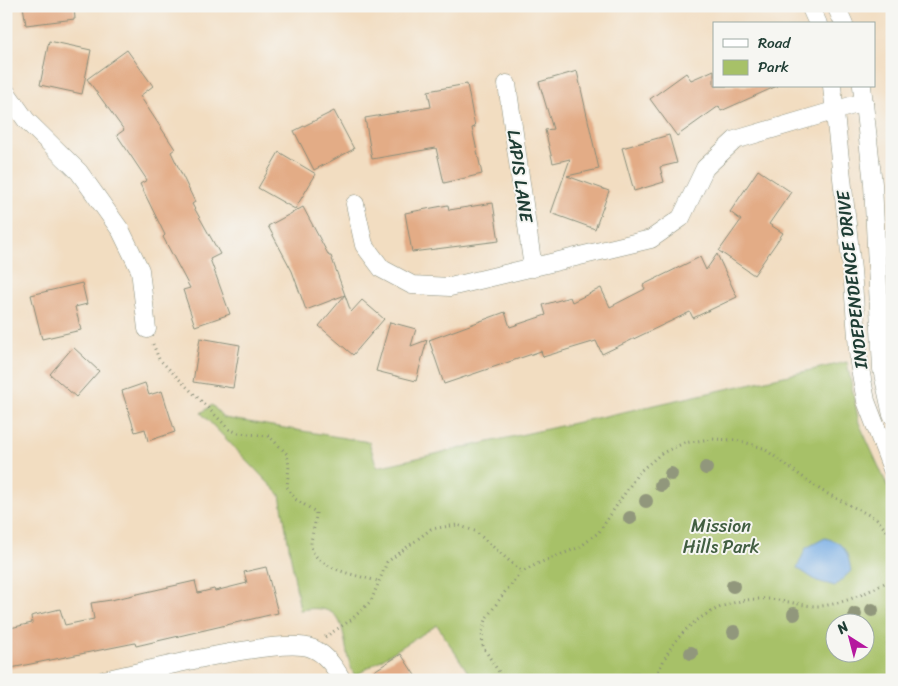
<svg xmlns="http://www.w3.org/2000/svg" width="898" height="686" font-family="Sriracha,sans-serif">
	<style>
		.green { fill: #a7c168; stroke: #637f4e; fill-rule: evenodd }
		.water { fill: #76ace4; stroke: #4a748c }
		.building { fill: #e3ac86 }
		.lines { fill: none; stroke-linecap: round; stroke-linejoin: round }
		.street-casing { stroke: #888d7a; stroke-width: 19 }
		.path { stroke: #888d7a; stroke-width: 3; stroke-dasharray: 1 4; stroke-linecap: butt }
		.street { stroke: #fff; stroke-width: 18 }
		.tree { fill: #91977b }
		.labels { text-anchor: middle; stroke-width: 4; stroke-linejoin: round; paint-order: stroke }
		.street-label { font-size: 18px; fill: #1f3d34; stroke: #f6f6f2 }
		.park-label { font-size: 18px; fill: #415e41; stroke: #f6f6f2 }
	</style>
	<rect width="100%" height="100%" fill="#f6f6f2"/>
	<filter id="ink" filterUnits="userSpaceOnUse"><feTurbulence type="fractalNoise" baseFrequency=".02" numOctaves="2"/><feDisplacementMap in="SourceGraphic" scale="10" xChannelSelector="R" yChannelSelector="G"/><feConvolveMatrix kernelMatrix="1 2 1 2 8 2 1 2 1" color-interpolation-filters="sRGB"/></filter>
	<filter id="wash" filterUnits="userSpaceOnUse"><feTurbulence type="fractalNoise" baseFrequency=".0096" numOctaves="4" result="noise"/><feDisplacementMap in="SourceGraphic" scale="20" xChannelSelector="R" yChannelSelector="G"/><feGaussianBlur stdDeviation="1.12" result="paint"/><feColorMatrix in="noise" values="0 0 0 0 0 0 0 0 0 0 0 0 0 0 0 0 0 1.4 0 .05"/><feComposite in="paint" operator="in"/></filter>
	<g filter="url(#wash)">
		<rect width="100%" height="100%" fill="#f2ddc1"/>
		<path class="green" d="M847,362L859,423L892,496V680H473L437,625L355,676C337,644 356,600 300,610L280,495L201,413L212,405L224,418L369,442L377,467ZM836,624H866V654H836Z"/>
		<path class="water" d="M825,538C845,543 848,552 851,571L835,586L817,581L797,568L806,548Z"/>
		<g id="blocks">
			<g class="building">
				<polygon points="23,6 74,6 75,19 26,25"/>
				<polygon points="49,41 91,50 82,94 40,85"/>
				<polygon points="127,50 153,86 140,96 175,149 171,152 195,202 192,204 220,254 210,259 230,314 195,326 183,290 190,288 163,237 165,235 140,184 147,180 117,135 124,130 87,79"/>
				<polygon points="714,70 714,86 777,86 721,111 719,106 677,136 650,99 686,73 691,80"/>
				<polygon points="577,71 599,169 567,176 609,191 595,229 551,213 570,159 553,163 545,130 553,129 539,82"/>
				<polygon points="467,84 475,127 472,128 482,174 444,183 436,148 372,159 365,118 431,107 428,91"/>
				<polygon points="334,111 354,149 314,170 294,131"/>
				<polygon points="669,135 677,163 660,167 664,182 634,191 622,148"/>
				<polygon points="279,152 316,174 295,209 258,188"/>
				<polygon points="758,170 791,192 769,224 783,233 754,275 719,251 741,220 730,212"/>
				<polygon points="493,203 499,241 412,252 405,213 448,205 449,210"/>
				<polygon points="303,207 329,256 331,256 351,312 362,300 384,319 353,355 319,326 345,295 306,310 292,271 268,226"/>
				<polygon points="717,254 737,297 693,318 690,312 602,354 596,341 543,357 541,351 444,384 429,340 505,312 510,327 546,315 543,305 570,297 572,302 601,288 610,307 645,289 643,285 700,257 706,270"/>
				<polygon points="82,283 87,304 75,307 81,330 42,339 31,295"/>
				<polygon points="390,322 416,329 411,346 427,340 416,381 376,371"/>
				<polygon points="200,338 240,345 233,388 193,382"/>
				<polygon points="73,347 99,371 76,397 50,374"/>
				<polygon points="145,383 149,395 162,391 175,432 148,441 145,429 135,432 122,391"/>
				<polygon points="266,567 278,613 136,646 135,643 6,669 6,629 32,623 31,616 60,609 65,625 94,619 91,603 111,600 195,581 198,593 214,589 215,591 247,583 244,572"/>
				<polygon points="401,654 418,680 379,680 374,671"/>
			</g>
		</g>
	</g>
	<g filter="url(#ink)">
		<use href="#blocks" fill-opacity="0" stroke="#888d7a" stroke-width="1"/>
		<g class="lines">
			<g class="street-casing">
				<g id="street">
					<polyline points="810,6 818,24"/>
					<polyline points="836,6 844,24"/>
					<polyline points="507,84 533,268"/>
					<polyline points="832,86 852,270 859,363 866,401 892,469"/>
					<polyline points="862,86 873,184 882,369 892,415"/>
					<polyline points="6,92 26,120 79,172 121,231 140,270 147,329"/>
					<polyline points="355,204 364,245 382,269 412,285 450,287 651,239 681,218 705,168 735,140 864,102"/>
					<path d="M104,680C141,672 282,636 311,648C325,653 335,667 342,680"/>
				</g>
			</g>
			<g class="path">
				<path d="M153,344L159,359L229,429L238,433L269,436L287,454L289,466L287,487L295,499L316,512C316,523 312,533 311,543C310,568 359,576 378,581"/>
				<polyline points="325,637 351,620 371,601 387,562 431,529 457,525 475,531 522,572"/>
				<polyline points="504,680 483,647 482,632 487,617 505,592 522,572 539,563 580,547 599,532 639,472 662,453 684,443 710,439 737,440 763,448 822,491 877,519 892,538"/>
				<path d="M654,680C659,670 664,659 670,649C691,616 730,597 768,599C788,600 808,609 828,605C851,601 872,590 892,579"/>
			</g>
			<use href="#street" class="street"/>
		</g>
		<g class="tree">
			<circle cx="706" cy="468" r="7"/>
			<circle cx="671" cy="474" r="7"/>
			<circle cx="661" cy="485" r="7"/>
			<circle cx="646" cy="501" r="7"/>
			<circle cx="630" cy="518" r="7"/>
			<circle cx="733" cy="586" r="7"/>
			<circle cx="872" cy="610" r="7"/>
			<circle cx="794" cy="614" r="7"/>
			<circle cx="855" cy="614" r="7"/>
			<circle cx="734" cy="632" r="7"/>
			<circle cx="691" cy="653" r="7"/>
		</g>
	</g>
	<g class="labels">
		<g class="street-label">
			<text transform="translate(520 176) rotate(82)" y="6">LAPIS LANE</text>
			<text transform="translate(852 280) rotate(-96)" y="6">INDEPENDENCE DRIVE</text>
		</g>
		<g class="park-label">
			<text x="721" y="532">Mission<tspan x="721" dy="21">Hills Park</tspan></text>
		</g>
	</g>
	<rect width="898" height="686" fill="none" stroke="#f6f6f2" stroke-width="25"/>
	<rect x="713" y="22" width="162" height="65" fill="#f6f6f2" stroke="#a0aca6"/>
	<rect x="723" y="39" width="25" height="8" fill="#ffffff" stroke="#a0aca6"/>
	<text x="758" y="48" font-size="15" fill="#1f3d34">Road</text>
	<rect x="723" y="60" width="25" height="15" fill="#a7c168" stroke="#a0aca6"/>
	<text x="758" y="72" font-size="15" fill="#1f3d34">Park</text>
	<g transform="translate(850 638) rotate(324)"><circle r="24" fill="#f6f6f2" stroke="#a0aca6"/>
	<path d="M0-4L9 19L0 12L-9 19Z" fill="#b5179e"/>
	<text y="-8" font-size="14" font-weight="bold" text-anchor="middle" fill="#1f3d34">N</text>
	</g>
</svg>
